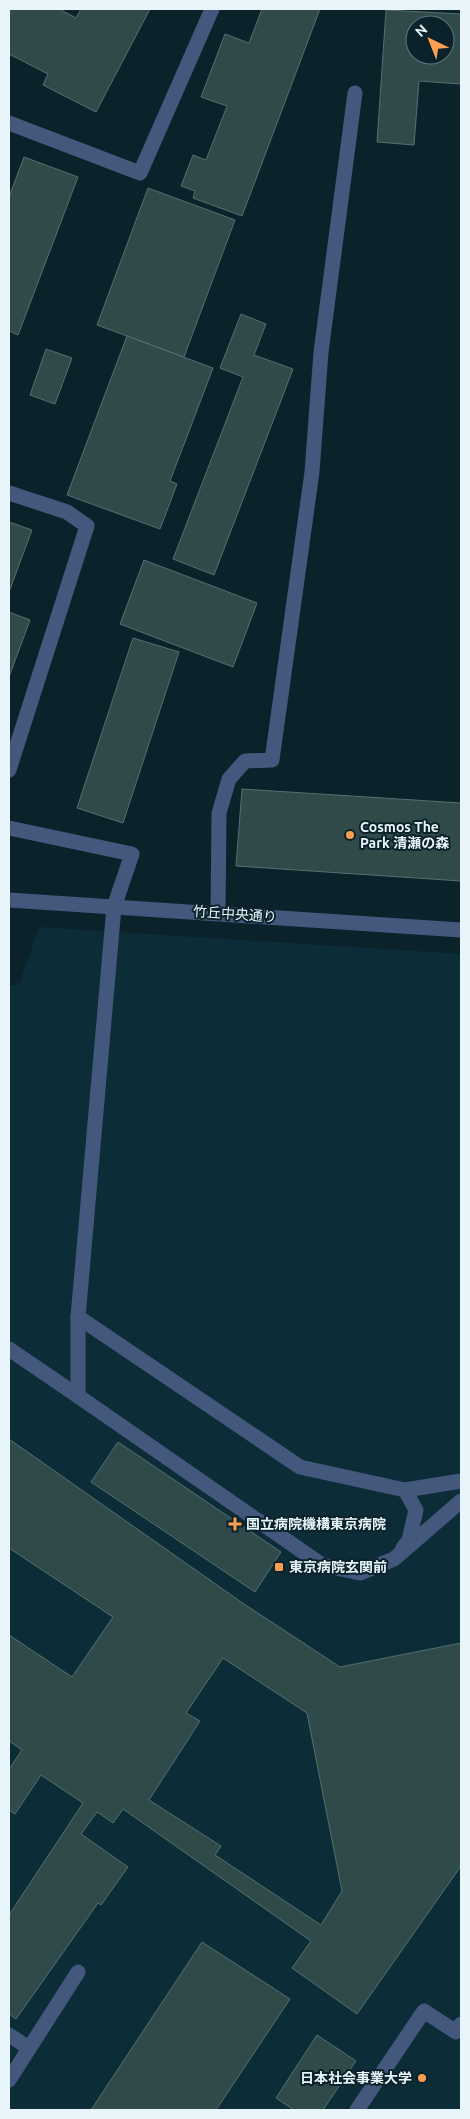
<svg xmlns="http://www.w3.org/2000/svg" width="470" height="2119" font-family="Ubuntu,'Noto Sans JP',sans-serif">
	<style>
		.built { fill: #0c2d38 }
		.building { fill: #2f4a49; stroke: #54706f; fill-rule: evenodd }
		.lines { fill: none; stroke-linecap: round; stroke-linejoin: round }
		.minor { stroke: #43587c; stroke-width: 15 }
		.poi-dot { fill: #fc9e52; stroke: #0b222b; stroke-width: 2 }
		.labels { text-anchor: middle; stroke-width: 4; stroke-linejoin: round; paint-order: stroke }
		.poi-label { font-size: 14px; font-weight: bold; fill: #e8f5fb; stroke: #0b222b; text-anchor: start }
		.street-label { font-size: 14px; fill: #e8f5fb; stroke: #0b222b }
	</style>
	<rect width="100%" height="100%" fill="#0b222b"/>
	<polygon class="built" points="39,927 461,954 461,2110 9,2110 9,985 19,985"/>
	<g class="building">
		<polygon points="9,9 59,9 76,18 81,9 150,9 96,112 43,85 48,74 9,54"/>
		<polygon points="262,9 320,9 242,216 193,198 195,191 181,186 193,155 206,160 227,106 201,97 225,34 249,43"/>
		<path d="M386,10L461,14V84L419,81L414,145L377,142ZM415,25H445V55H415Z"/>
		<polygon points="24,157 78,177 18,335 9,331 9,197"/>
		<polygon points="148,188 235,220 184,357 97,325"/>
		<polygon points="241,314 266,324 254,355 293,369 214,575 173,559 243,377 220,368"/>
		<polygon points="127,336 213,368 170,481 177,484 160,529 67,495"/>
		<polygon points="46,349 72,358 55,404 30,395"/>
		<polygon points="9,522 32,530 9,592"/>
		<polygon points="144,560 257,603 233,667 120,624"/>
		<polygon points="9,612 30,620 9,677"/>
		<polygon points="133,638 179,652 123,823 77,808"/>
		<polygon points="242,789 461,803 461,881 236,866"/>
		<path d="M9,1439L244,1604L340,1667L461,1643V1866L357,2014L292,1968L311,1941L123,1809L113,1823L97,1812L81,1834L128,1867L101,1905L98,1903L16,2019L9,2014V1915L83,1803L41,1775L15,1814L9,1810V1769L22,1750L9,1741V1635L72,1677L113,1617L9,1548ZM223,1658L307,1713L342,1891L321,1925L215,1855L221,1846L149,1800L200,1721L186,1713Z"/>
		<polygon points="118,1442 281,1552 255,1592 91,1482"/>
		<polygon points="202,1942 290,1999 216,2110 91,2110"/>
		<polygon points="317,2035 356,2061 323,2110 294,2110 276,2098"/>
	</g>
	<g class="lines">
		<g class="minor">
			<polyline points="9,123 140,173 212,9"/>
			<polyline points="9,493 67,512 87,526 9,770"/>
			<polyline points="9,828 132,854 114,907 78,1317 78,1396 322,1565 360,1573 394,1559 461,1501"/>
			<polyline points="9,900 461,930"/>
			<polyline points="218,913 219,813 229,779 245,761 272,760 312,472 321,352 355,93"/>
			<polyline points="78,1317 300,1467 405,1490 461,1481"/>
			<polyline points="9,1349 78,1396"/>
			<polyline points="403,1548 409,1540 416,1510 405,1490"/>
			<polyline points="9,2035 29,2048"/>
			<polyline points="9,2080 78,1972"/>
			<polyline points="357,2110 424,2011 456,2032 461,2024"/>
		</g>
	</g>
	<g class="poi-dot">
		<circle cx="350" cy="835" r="5"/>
		<path d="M232.5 1516.5h5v5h5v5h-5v5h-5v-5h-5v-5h5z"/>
		<rect x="274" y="1562" width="10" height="10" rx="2.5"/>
		<circle cx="422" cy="2078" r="5"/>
	</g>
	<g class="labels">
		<g class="poi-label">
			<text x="360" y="832">Cosmos The<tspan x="360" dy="16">Park 清瀬の森</tspan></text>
			<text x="246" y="1529">国立病院機構東京病院</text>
			<text x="289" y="1572">東京病院玄関前</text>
			<text x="412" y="2083" text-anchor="end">日本社会事業大学</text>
		</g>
		<g class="street-label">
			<text transform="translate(235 914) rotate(4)" y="5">竹丘中央通り</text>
		</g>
	</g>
	<rect width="470" height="2119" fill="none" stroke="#e8f5fb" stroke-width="20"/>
	<g transform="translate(430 40) rotate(317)"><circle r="24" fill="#0b222b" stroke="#63767e"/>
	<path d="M0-4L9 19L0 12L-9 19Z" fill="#fc9e52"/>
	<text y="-8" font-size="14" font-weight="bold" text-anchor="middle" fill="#e8f5fb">N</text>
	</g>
</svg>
